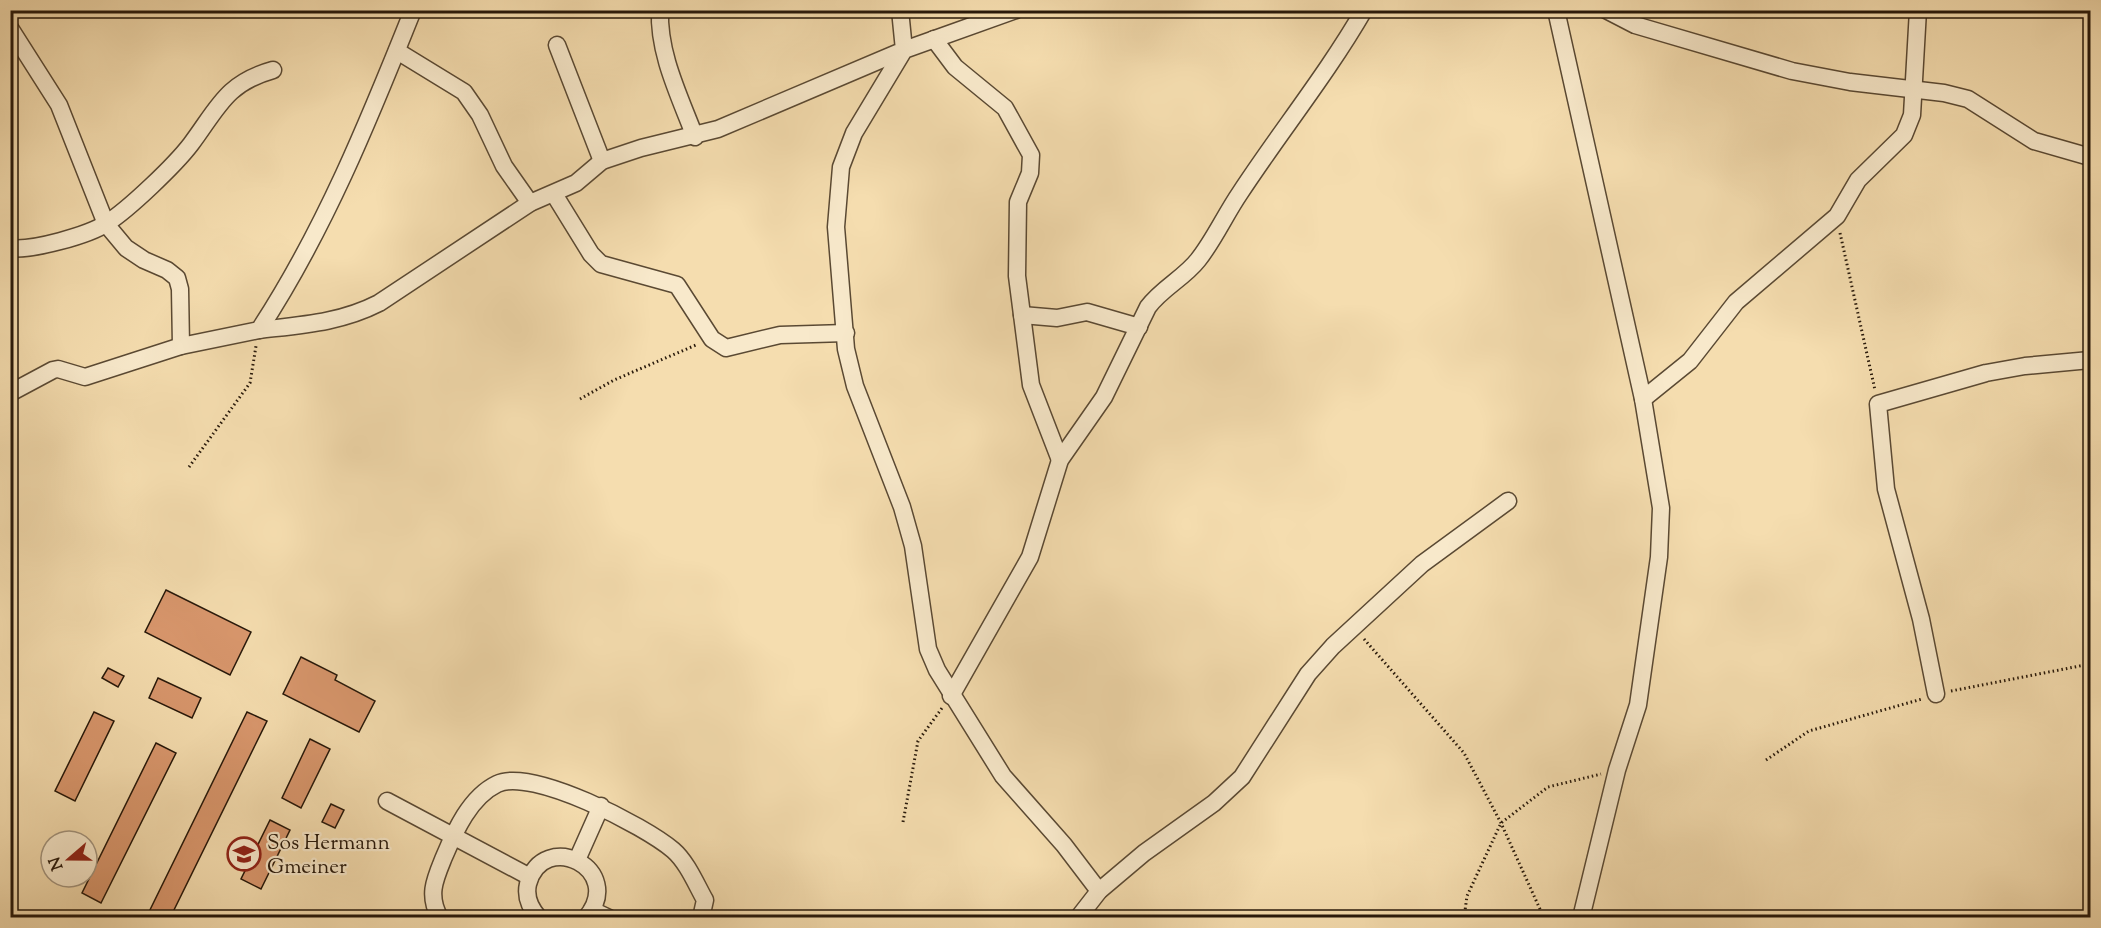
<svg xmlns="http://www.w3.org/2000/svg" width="2101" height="928" font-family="'Sorts Mill Goudy',serif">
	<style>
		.building { fill: #d9976d; stroke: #27180a; stroke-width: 1.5 }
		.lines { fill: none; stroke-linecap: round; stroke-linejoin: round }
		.street-casing { stroke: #5a4933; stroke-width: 19 }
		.path { stroke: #27180a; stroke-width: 3; stroke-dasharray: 1.5 3; stroke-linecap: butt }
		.street { stroke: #f8e9cb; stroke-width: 16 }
		.labels { text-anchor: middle; stroke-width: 4.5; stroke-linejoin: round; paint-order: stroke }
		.poi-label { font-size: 21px; fill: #27180a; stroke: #f8e9cb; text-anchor: start }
	</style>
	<rect width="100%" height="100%" fill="#f5ddaf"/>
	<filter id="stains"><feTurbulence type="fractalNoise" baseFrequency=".00333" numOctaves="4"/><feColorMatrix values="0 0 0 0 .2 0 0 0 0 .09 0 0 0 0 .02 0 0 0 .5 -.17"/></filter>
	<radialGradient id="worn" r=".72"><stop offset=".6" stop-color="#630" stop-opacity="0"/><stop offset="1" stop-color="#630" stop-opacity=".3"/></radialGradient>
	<g class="building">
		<polygon points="166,590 251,632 230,675 145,632"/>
		<polygon points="301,657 337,675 335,680 375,701 359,732 283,694"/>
		<polygon points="108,668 124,676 118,687 102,678"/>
		<polygon points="158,678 201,698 192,718 149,698"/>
		<polygon points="94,712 114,721 75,801 55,791"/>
		<polygon points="247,712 267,721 170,918 146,918"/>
		<polygon points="310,739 330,749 301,808 282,798"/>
		<polygon points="156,743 176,753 101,903 82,893"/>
		<polygon points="331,804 344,810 335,828 322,822"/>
		<polygon points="270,820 290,830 261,889 241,879"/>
	</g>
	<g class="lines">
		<g class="street-casing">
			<g id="street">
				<path d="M660,10C658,54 680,97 695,137"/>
				<polyline points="1016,10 904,50 854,133 841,167 836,227 846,349 855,386 902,507 913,546 928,649 937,670 1003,776 1064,845 1099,891"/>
				<polyline points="1556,10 1643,399 1661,508 1659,557 1638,705 1617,770 1581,918"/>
				<polyline points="1606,10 1635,25 1792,71 1850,82 1944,93 1968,99 2034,141 2090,157"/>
				<polyline points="10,28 59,105 106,224 126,248 144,260 167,270 177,278 180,289 181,346"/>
				<polyline points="934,39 955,67 1005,108 1031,155 1030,173 1018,202 1017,276 1031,385 1060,460"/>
				<polyline points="557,45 602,161"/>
				<polyline points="397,51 464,92 480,115 504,166 530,203"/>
				<polyline points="554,194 591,254 601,264 677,285 712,339 726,348 780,335 846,333"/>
				<path d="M10,248C32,251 89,235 107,223C129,209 175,165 191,144C218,108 226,83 273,70"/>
				<polyline points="1022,315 1057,318 1087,312 1139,327"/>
				<path d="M259,330C301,325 340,323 379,303L530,203L576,183L602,161L641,148L718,129L904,50L900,10"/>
				<path d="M10,393L53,370L58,369L85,377L181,346L259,330C324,231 369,120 413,10"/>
				<polyline points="1643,399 1690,361 1736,302 1837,216 1858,180 1904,135 1912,115 1918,10"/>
				<polyline points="1936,694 1921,619 1886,489 1878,404 1986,373 2025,366 2090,360"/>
				<path d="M951,696L1030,557L1060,460L1104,397L1148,307C1162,288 1184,278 1198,260C1214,240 1225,215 1240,193C1280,132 1327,74 1364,10"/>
				<polyline points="387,801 530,877"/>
				<polyline points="577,860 601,806"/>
				<polyline points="592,910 609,918"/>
				<path d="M440,918C427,895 435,879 444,857C455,831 470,797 497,784C531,767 645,826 673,850C687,862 696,884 705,900L701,918"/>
				<path d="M539,918C530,908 525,897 528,884C543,828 627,869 586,918"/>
				<polyline points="1078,918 1099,891 1144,853 1214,803 1242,777 1308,674 1333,646 1422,564 1508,501"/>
			</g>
		</g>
		<g class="path">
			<polyline points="1840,233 1875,390"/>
			<polyline points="580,399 614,380 696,345"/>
			<polyline points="189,467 250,383 256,346"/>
			<polyline points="1364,639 1464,753 1501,823 1544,918"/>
			<polyline points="1951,691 2090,664"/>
			<polyline points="1766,760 1809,731 1922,699"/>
			<polyline points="903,822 918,741 942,708"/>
			<polyline points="1464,918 1467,896 1501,823 1548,787 1601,774"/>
		</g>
		<use href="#street" class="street"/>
	</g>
	<defs>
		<g id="school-ring" transform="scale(1.725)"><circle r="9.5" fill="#f8e9cb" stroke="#8f2418" stroke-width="1.5"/><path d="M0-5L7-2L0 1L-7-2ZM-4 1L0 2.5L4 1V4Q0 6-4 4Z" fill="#8f2418"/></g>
	</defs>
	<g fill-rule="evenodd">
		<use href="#school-ring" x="244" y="854"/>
	</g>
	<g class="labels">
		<g class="poi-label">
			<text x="267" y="849">Sos Hermann<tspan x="267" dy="24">Gmeiner</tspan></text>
		</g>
	</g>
	<rect width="2101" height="928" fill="none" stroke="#f5ddaf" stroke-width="36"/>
	<rect x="12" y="12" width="2077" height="904" fill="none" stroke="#27180a" stroke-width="3"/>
	<rect x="18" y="18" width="2065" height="892" fill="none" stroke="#27180a" stroke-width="1.5"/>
	<g transform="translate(69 859) rotate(250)"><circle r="28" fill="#f8e9cb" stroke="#a4957e" stroke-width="1.5"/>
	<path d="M0-4.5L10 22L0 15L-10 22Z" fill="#8f2418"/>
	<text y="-9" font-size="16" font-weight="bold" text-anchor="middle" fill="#27180a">N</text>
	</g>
	<rect width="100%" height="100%" filter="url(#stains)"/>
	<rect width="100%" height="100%" fill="url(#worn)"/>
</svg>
